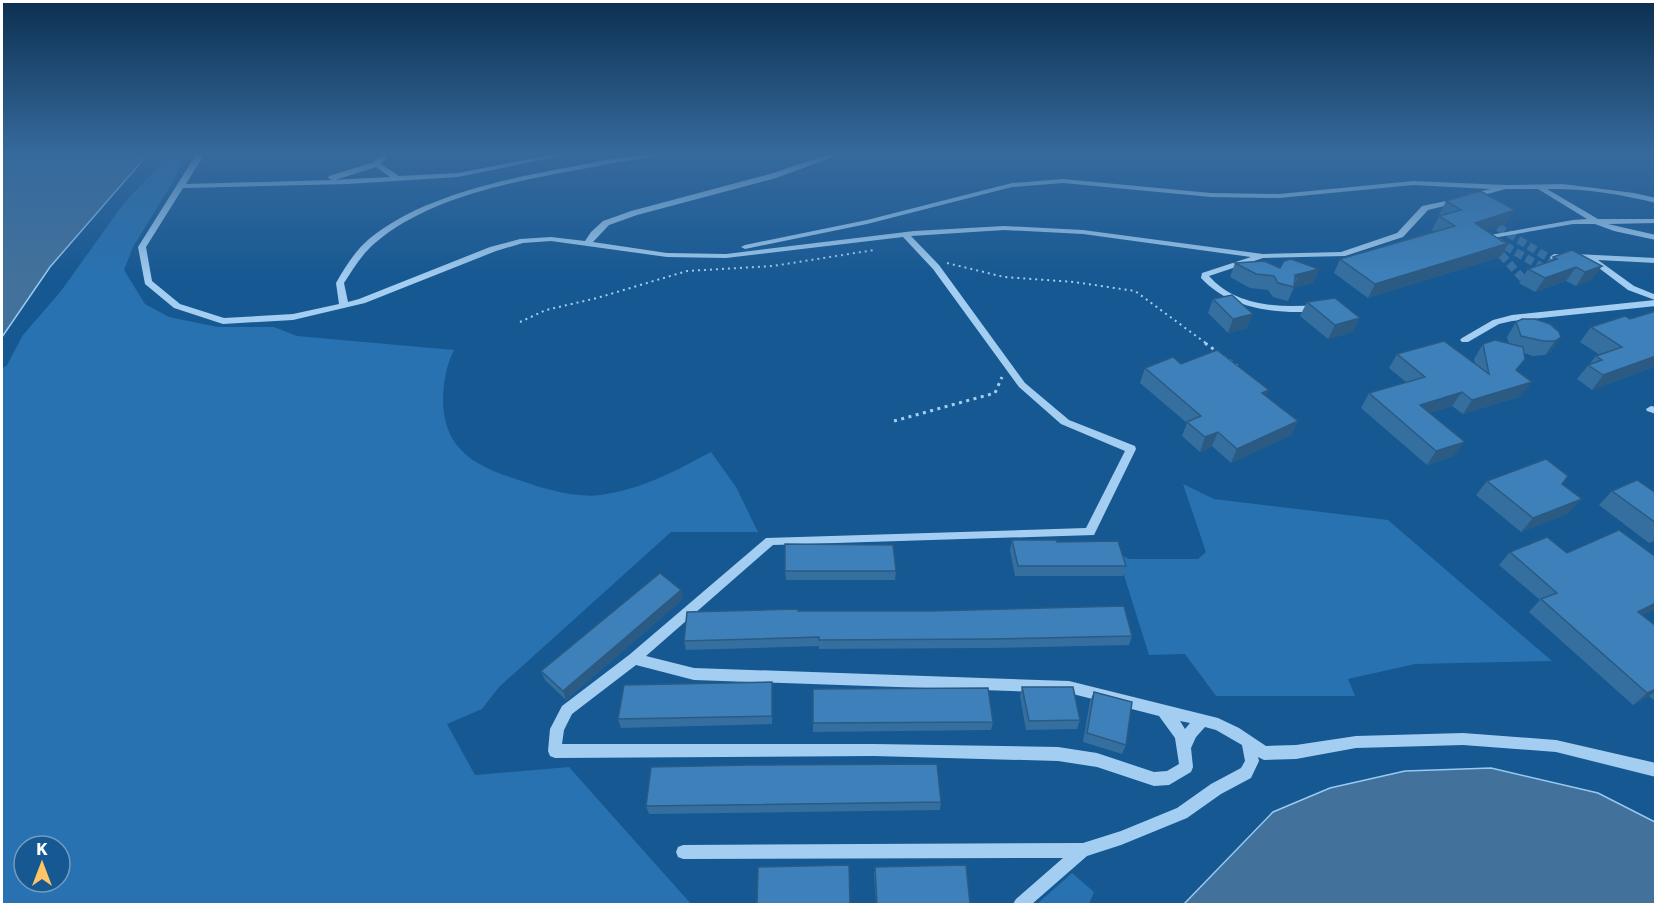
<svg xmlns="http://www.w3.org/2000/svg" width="1657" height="906" font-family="'Golos Text',sans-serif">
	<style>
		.green { fill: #2872b1; fill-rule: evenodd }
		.water { fill: #42719b; stroke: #97caf3; stroke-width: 1.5 }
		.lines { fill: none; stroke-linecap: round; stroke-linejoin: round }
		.minor-tunnel { stroke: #3971a2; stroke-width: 8; stroke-dasharray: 8 4; stroke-linecap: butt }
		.path-far1 { stroke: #a4cef1; stroke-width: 2; stroke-dasharray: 2 4; stroke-linecap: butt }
		.path { stroke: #a4cef1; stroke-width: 3; stroke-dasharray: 3 4.5; stroke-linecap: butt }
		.minor { fill: #a4cef1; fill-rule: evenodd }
		.wall { fill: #356fa0 }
		.shaded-wall { fill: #2b5a82 }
		.building { fill: #3e81ba; stroke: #2b5a82; stroke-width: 1.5 }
	</style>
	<rect width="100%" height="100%" fill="#165892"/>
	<g class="green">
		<path d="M171,153H187L171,185L133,247L124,270L145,304L169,317L218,327H274L297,336L454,350C446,366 443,384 443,403C445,456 484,469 528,483C546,490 581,498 600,495C643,489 673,472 711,452L736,487L758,532H671L499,687L482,709L447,724L475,775L569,767L691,904H2V369L7,365L23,335L61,291L124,203ZM24,846H60V882H24Z"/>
		<polygon points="1183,484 1214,499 1388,520 1552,661 1415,664 1348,679 1355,696 1216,696 1185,654 1149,655 1117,553 1129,559 1198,559 1206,552"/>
		<polygon points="1072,873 1094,892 1089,904 1037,904"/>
	</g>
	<g class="water">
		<polygon points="2,153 149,153 50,267 2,337"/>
		<polygon points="1491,768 1598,793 1655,822 1655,904 1184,904 1273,812 1330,788 1405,771"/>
	</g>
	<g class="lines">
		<g class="minor-tunnel">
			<polyline points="1498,227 1560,265"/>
			<polyline points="1495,240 1547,270"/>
			<polyline points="1491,249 1498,251 1525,281"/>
		</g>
		<g class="path-far1">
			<polyline points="947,263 1004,277 1074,282 1135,291 1207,344"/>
			<polyline points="520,322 546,310 597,298 687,271 773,266 874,250"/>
		</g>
		<g class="path">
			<polyline points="1205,343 1237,366"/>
			<polyline points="894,421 995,393 1002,377"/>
		</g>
		<g class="minor">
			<path d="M197,153H205L186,184L332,180L328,178L329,176L374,162L383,153H391L381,164L399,176L458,173L560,153H576L458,177L347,184L183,188L146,247L152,281L180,304L224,318L293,314L339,304L336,283C345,267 355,251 369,239C421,196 505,179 570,167C605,160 639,153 675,153L671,155C637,158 604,165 571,171C506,183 426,199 375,243C362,254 353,269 344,283L348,302L359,299L490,247L520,239L551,237L585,241L591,232L603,221L631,211L770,174L833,153H844L776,178L637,215L609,225L593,242L667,253L726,254L914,231L1004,226L1083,230L1263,254L1341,252L1397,233L1422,206L1460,198V202L1428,210L1403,237L1345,256L1263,258L1209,276C1235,306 1279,308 1315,305L1319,308C1313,312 1304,312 1297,312C1262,312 1225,304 1201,278L1202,273L1251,257L1083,234L1004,230L911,236L939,265L1025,383L1069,420L1135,446L1136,449L1094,535L773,545L646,656L694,668L1069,681L1218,718L1239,728L1266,746L1296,745L1356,736L1463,733L1556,740L1656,763V777L1556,752L1463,745L1356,748L1296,759L1264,760L1258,757L1259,761L1251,778L1221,794L1187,818L1121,845L1087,856L1032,904H1013L1016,899L1063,858L683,859L678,857L676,852L678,847L683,845L1083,843L1121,831L1177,808L1211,784L1241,768L1245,761L1242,745L1216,730L1205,727L1196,737L1191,748L1193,767L1191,772L1169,785L1154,786L1097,767L1058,761L874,756L555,758L550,756L548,751L550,729L562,706L629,655L766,538L1086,528L1125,451L1061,424L1019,387L933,269L903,237L726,258L667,257L551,241L523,243L496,251L365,303L293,320L223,324L174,308L145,284L138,247ZM376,167L390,177L333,180H335ZM636,665L694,680L1069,693L1159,716L1175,738L1179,764L1167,771L1154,772L1097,753L1058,747L874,744H562L564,730L572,714ZM1180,721L1190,723L1185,729Z"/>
			<path d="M1063,179L1211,193L1279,194L1413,181L1506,185L1563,184L1634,193L1656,198V203C1621,194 1583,188 1547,189L1598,219H1656V223L1608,224L1656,235V240L1614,231L1595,224H1573L1487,239V235H1490L1573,220L1587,219L1538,189H1506L1472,198L1468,196L1469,194L1491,189L1413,185L1279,198L1211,197L1063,183L1012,187L867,224L745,249L741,247L745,245L867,220L1012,183Z"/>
			<polygon points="1554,254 1576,254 1656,258 1656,263 1598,260 1634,286 1656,295 1656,306 1512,321 1499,324 1468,342 1462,342 1460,340 1462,338 1493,320 1512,315 1655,300 1628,290 1587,259 1551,259 1550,257"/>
			<polygon points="1651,406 1656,407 1656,414 1647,411 1646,409"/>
		</g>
	</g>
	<g class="wall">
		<polygon points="1446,201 1506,224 1486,230 1500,257 1368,298 1334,273 1340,259 1434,231 1432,230 1439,216 1441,216 1439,215"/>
		<polygon points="1572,250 1592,280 1576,286 1566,281 1535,292 1519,283 1528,269 1551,261 1553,257"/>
		<polygon points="1235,263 1280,268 1319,269 1313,283 1294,287 1288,301 1273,297 1268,290 1250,288 1230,277"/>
		<polygon points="1213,299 1247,328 1228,333 1208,313"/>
		<polygon points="1307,302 1353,332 1328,339 1300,316"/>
		<polygon points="1656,311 1656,366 1592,390 1577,379 1596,356 1600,355 1580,342 1591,327 1630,319"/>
		<polygon points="1516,322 1561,337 1550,352 1545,355 1533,356 1524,353 1525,359 1516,370 1521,396 1463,414 1452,406 1430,413 1454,456 1427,465 1361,408 1369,393 1406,382 1389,368 1397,354 1475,364 1474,359 1483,344 1509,344 1507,337"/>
		<polygon points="1145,368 1266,396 1298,421 1291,435 1231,463 1212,446 1200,452 1182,436 1187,423 1140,383"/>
		<polygon points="1487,481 1562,484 1569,513 1521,532 1476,495"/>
		<polygon points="1612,491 1656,493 1656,540 1649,543 1599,505"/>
		<polygon points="1012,540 1057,542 1126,566 1123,576 1015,576 1010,550"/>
		<polygon points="1510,552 1567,553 1656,557 1656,609 1642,615 1656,626 1656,702 1649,696 1633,705 1529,612 1540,600 1499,565"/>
		<polygon points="785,571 896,571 895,580 786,580"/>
		<polygon points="681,590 683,599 566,700 545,680 541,671"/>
		<polygon points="798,611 1132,636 1129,645 989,648 819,649 819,646 686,650 684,641"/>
		<polygon points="772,682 772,724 621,728 618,719"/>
		<polygon points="1022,687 1080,720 1077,729 1026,730 1020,696"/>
		<polygon points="813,689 993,722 991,730 813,732"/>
		<polygon points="1094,692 1126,745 1122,754 1083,742 1090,701"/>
		<polygon points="941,802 940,810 649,814 646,806"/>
		<polygon points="875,867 970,904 876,904 874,874"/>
	</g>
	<g class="shaded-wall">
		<polygon points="1515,210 1506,224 1467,237 1475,223"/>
		<polygon points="1509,243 1500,257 1368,298 1375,284"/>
		<polygon points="1602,266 1592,280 1576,286 1585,272"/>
		<polygon points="1576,267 1566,281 1535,292 1545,278"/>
		<polygon points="1319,269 1313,283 1293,287 1298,277 1295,275"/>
		<polygon points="1253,314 1247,328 1228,333 1233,319"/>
		<polygon points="1360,318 1353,332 1328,339 1335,325"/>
		<polygon points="1561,337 1550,352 1545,355 1555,341"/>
		<polygon points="1656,356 1656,366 1592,390 1603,375"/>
		<polygon points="1532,382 1521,396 1463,414 1472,400"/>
		<polygon points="1269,390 1263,405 1262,393"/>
		<polygon points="1462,392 1452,406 1411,419 1420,405"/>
		<polygon points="1298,421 1291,435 1231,463 1237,449"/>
		<polygon points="1218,432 1212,446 1200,452 1205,437"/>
		<polygon points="1465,442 1454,456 1427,465 1436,451"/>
		<polygon points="1582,499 1569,513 1521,532 1533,518"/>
		<polygon points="681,590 683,599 566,700 563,691"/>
		<polygon points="1656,603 1656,609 1625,624 1638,612"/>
		<polygon points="772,682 773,691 772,724"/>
		<polygon points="1656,689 1656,691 1649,696 1633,705 1647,693"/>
	</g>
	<g class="building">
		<polygon points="1480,191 1515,210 1475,223 1502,241 1509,243 1375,284 1340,259 1455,226 1439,216 1461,210 1446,201"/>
		<polygon points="1572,250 1602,266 1585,272 1576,267 1545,278 1528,269 1557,259 1553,257"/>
		<polygon points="1291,259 1319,269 1295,275 1298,277 1295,277 1294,287 1278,283 1274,276 1256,274 1235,263 1264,261 1280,268 1284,261"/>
		<polygon points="1232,295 1253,314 1233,319 1213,299"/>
		<polygon points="1335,298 1360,318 1335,325 1307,302"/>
		<polygon points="1656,311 1656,356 1603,375 1588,365 1602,360 1596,356 1622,347 1591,327 1625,316 1630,319"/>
		<polygon points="1522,319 1535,319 1550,324 1559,332 1561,337 1555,341 1543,341 1521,336 1516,322"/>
		<polygon points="1495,340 1523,347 1525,359 1516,370 1532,382 1472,400 1462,392 1420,405 1465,442 1436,451 1369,393 1425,377 1397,354 1444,341 1489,374 1483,344"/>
		<polygon points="1217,350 1269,390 1262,393 1298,421 1237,449 1218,432 1205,437 1187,422 1201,416 1145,368 1173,357 1181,364"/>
		<polygon points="1546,459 1568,476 1562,484 1582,499 1533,518 1487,481"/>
		<polygon points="1637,480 1656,493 1656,523 1612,491"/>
		<polygon points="1619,530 1656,557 1656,603 1638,612 1656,626 1656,689 1647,693 1541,599 1557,593 1510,552 1547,537 1567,553"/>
		<polygon points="1012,540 1056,540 1057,542 1118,541 1126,566 1018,566"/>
		<polygon points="785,544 893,545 896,571 785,571"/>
		<polygon points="660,573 681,590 563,691 541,671"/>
		<polygon points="1124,606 1132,636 991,639 819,640 819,637 684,641 687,612 798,609 798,611 931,611"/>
		<polygon points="772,682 772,716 618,719 624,685"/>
		<polygon points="1022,687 1073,687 1080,720 1029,721"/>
		<polygon points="988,688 993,722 813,723 813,689"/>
		<polygon points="1094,692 1132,702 1126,745 1087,733"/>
		<polygon points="937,764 941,802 646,806 651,767 750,765"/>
		<polygon points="849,865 850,904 757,904 758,867"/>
		<polygon points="966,865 970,904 877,904 875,867"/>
	</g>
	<linearGradient id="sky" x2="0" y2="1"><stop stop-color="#0c3050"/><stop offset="0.55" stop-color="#366a9d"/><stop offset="1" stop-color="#366a9d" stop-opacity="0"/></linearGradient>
	<rect width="1657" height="280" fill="url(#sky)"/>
	<rect width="1657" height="906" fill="none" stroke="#ffffff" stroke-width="6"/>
	<g transform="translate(42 864)"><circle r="28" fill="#165892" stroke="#739bbe" stroke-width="1.5"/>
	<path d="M0-4.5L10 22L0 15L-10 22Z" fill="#ffc464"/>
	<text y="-9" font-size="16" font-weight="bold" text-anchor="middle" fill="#ffffff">K</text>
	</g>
</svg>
